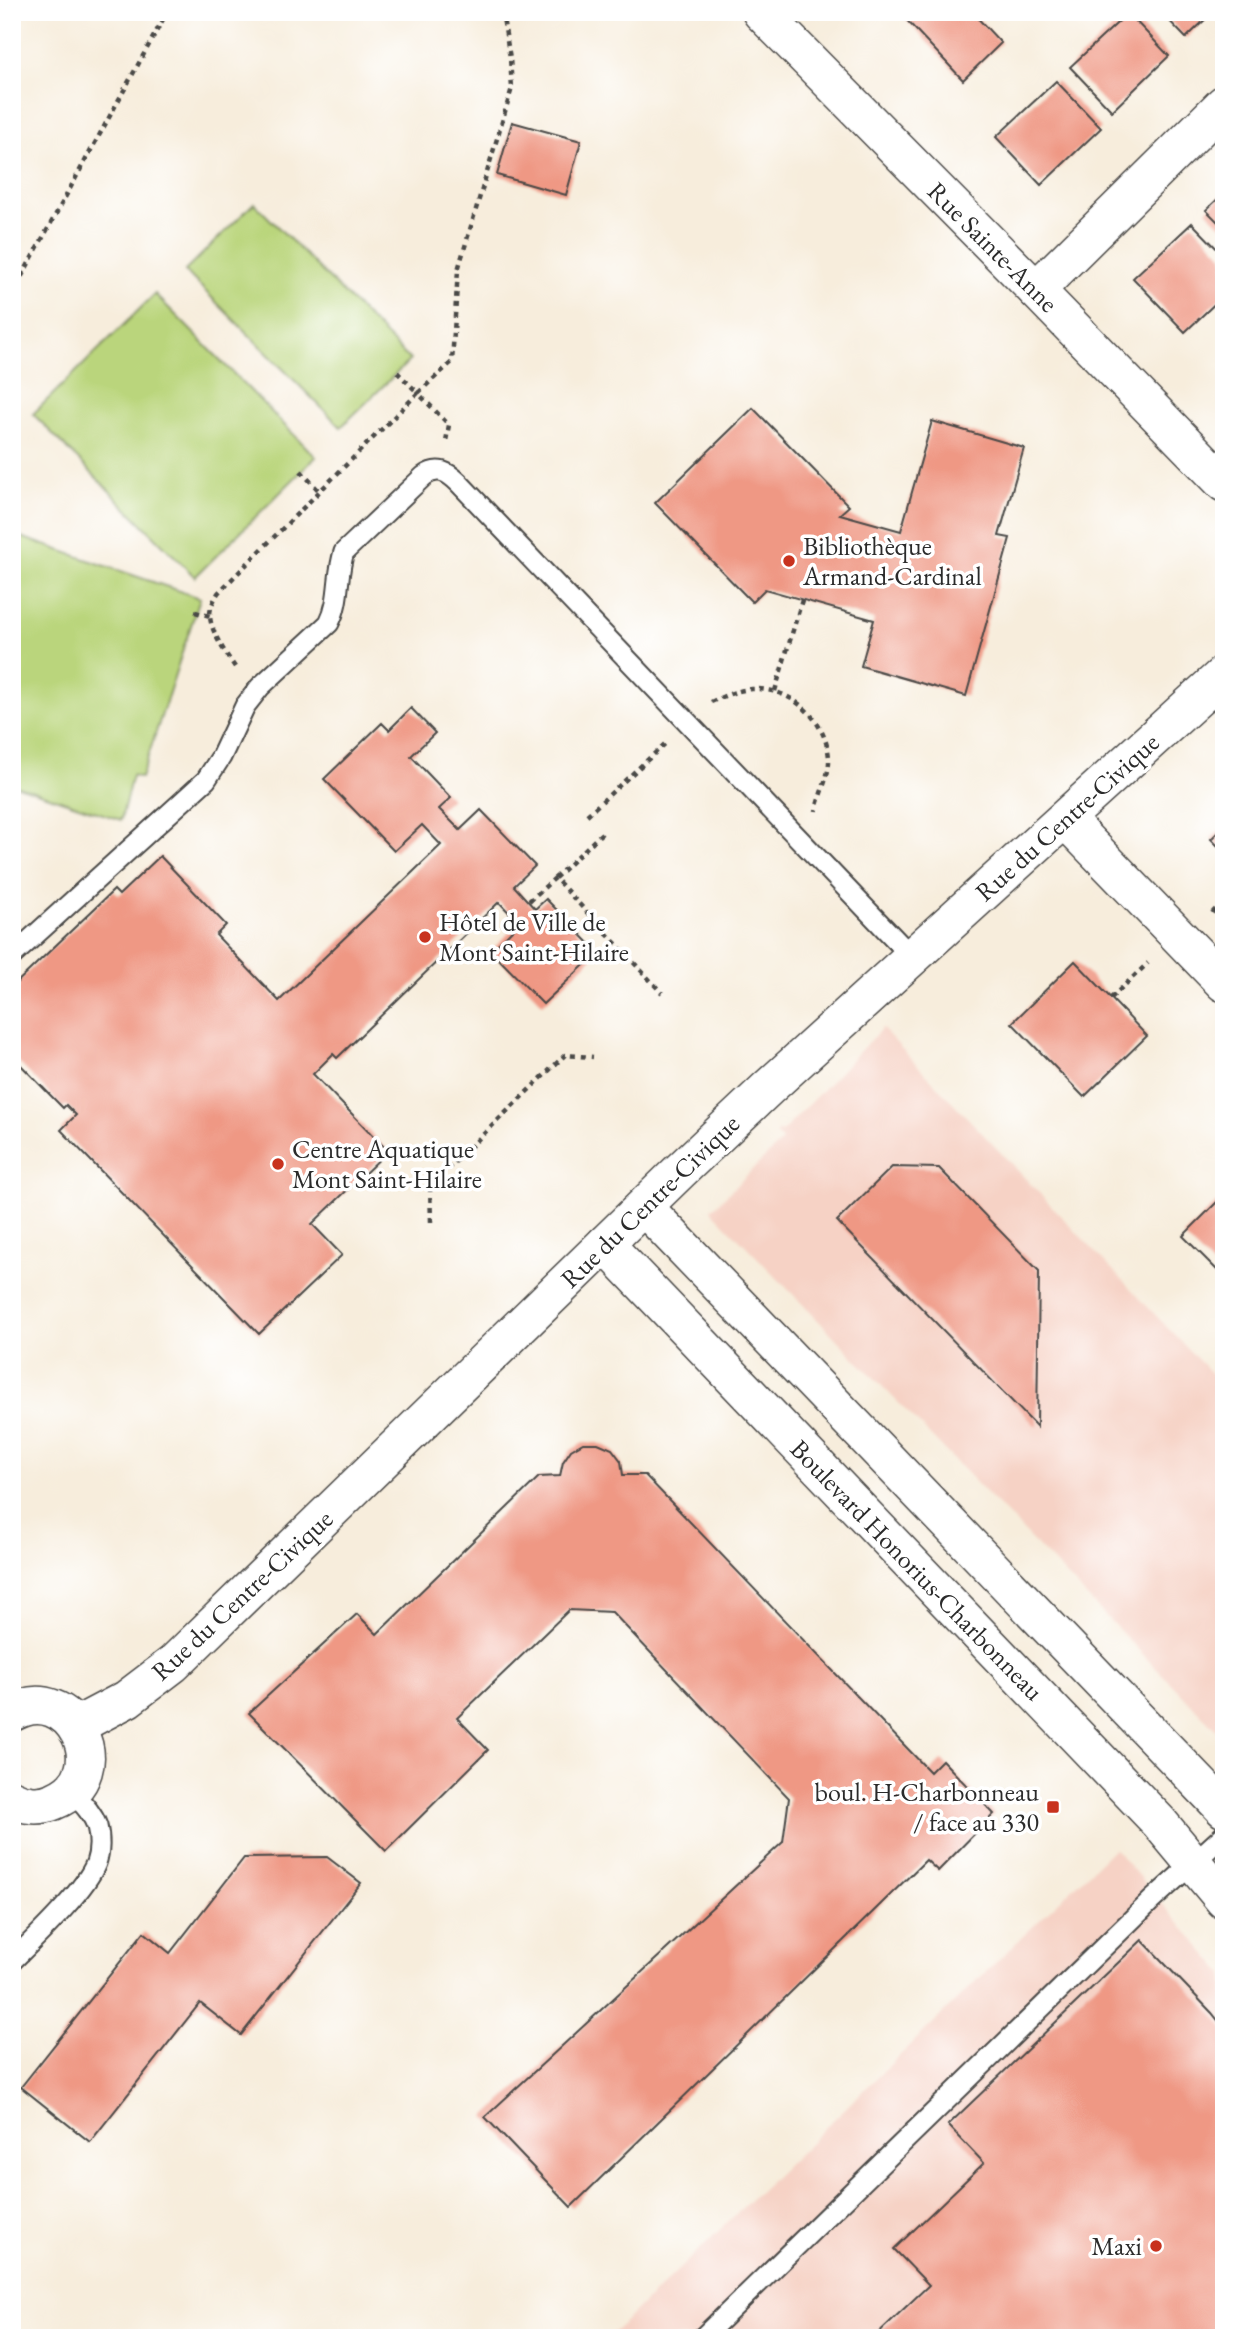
<svg xmlns="http://www.w3.org/2000/svg" width="1236" height="2350" font-family="'EB Garamond',serif">
	<style>
		.built { fill: #f6d2c5 }
		.green { fill: #bad57b; stroke: #728053; stroke-width: 2 }
		.building { fill: #ef9884 }
		.lines { fill: none; stroke-linecap: round; stroke-linejoin: round }
		.service-casing { stroke: #4a4846; stroke-width: 23 }
		.minor-casing { stroke: #4a4846; stroke-width: 40 }
		.path { stroke: #4a4846; stroke-width: 4.5; stroke-dasharray: 5 5; stroke-linecap: butt }
		.service { stroke: #fff; stroke-width: 19 }
		.minor { stroke: #fff; stroke-width: 37 }
		.poi-dot { fill: #c8321e; stroke: #fff; stroke-width: 2.5 }
		.labels { text-anchor: middle; stroke-width: 7; stroke-linejoin: round; paint-order: stroke }
		.street-label { font-size: 26px; fill: #2b2b2b; stroke: #fff }
		.poi-label { font-size: 26px; fill: #2b2b2b; stroke: #fff; text-anchor: start }
	</style>
	<rect width="100%" height="100%" fill="#fff"/>
	<filter id="ink" filterUnits="userSpaceOnUse"><feTurbulence type="fractalNoise" baseFrequency=".0143" numOctaves="2"/><feDisplacementMap in="SourceGraphic" scale="14" xChannelSelector="R" yChannelSelector="G"/><feConvolveMatrix kernelMatrix="1 2 1 2 8 2 1 2 1" color-interpolation-filters="sRGB"/></filter>
	<filter id="wash" filterUnits="userSpaceOnUse"><feTurbulence type="fractalNoise" baseFrequency=".00686" numOctaves="4" result="noise"/><feDisplacementMap in="SourceGraphic" scale="28" xChannelSelector="R" yChannelSelector="G"/><feGaussianBlur stdDeviation="1.57" result="paint"/><feColorMatrix in="noise" values="0 0 0 0 0 0 0 0 0 0 0 0 0 0 0 0 0 1.4 0 .05"/><feComposite in="paint" operator="in"/></filter>
	<g filter="url(#wash)">
		<rect width="100%" height="100%" fill="#f7eddc"/>
		<g class="built">
			<polygon points="882,1028 1224,1387 1224,1738 711,1210 782,1141 776,1133 783,1131"/>
			<polygon points="1114,1848 1224,1974 1224,2338 608,2338"/>
		</g>
		<g class="green">
			<polygon points="254,203 410,360 341,427 185,271"/>
			<polygon points="155,294 316,457 195,577 33,414"/>
			<polygon points="12,534 200,598 141,778 132,775 121,820 12,784"/>
		</g>
		<g id="blocks">
			<g class="building">
				<polygon points="899,12 972,12 1001,43 963,80"/>
				<polygon points="1161,12 1213,12 1186,38"/>
				<polygon points="1128,13 1169,56 1112,111 1070,67"/>
				<polygon points="1056,81 1101,128 1041,185 996,137"/>
				<polygon points="512,122 581,141 566,195 497,175"/>
				<polygon points="1224,193 1224,228 1206,210"/>
				<polygon points="1192,223 1224,256 1224,295 1185,332 1133,278"/>
				<polygon points="753,408 849,506 840,514 901,531 932,421 1024,448 999,536 1010,538 966,696 861,666 874,620 765,589 752,602 655,503"/>
				<polygon points="411,708 435,733 411,756 451,798 439,809 460,830 481,810 535,866 514,886 535,909 546,899 598,952 543,1004 491,951 519,923 499,902 337,1058 333,1054 313,1074 388,1151 312,1224 342,1255 259,1334 61,1130 76,1115 66,1105 63,1108 12,1056 12,987 114,890 119,895 160,856 226,925 216,935 279,1001 441,845 422,825 394,851 324,779 382,723 389,730"/>
				<polygon points="1224,826 1224,852 1211,839"/>
				<polygon points="1075,961 1147,1036 1084,1097 1012,1023"/>
				<polygon points="892,1167 939,1168 1039,1271 1037,1427 837,1221"/>
				<polygon points="1224,1195 1224,1277 1183,1236"/>
				<polygon points="583,1443 598,1443 612,1449 621,1461 623,1475 645,1475 930,1772 942,1760 994,1814 938,1871 926,1860 571,2207 485,2117 783,1842 789,1798 612,1612 569,1610 457,1718 488,1750 386,1851 249,1713 357,1614 377,1634 539,1477 560,1476 563,1462 571,1450"/>
				<polygon points="327,1857 361,1883 241,2035 200,2003 90,2142 21,2087 144,1932 170,1953 244,1858"/>
				<polygon points="1142,1940 1212,2013 1224,2028 1224,2338 873,2338 929,2285 894,2249 984,2163 948,2125"/>
			</g>
		</g>
	</g>
	<g filter="url(#ink)">
		<use href="#blocks" fill-opacity="0" stroke="#4a4846" stroke-width="2"/>
		<g class="lines">
			<g class="service-casing">
				<g id="service">
					<path d="M12,956L206,780L221,757L245,706L260,687L329,623C341,600 336,576 344,552L424,476C438,466 448,472 459,483L912,957"/>
					<path d="M12,1961C35,1938 85,1891 96,1863C100,1852 100,1837 97,1826C92,1812 81,1802 71,1791"/>
					<polyline points="702,2338 1152,1900 1224,1835"/>
				</g>
			</g>
			<g class="minor-casing">
				<g id="minor">
					<polyline points="761,12 1036,290 1224,483"/>
					<polyline points="1036,290 1224,104"/>
					<polyline points="1065,819 1224,983"/>
					<polyline points="644,1207 1224,1809"/>
					<polyline points="605,1244 1159,1822 1224,1900"/>
					<path d="M12,1713C70,1678 120,1774 54,1801C41,1807 25,1806 12,1799"/>
					<polyline points="76,1726 127,1699 173,1664 680,1171 768,1088 1224,674"/>
				</g>
			</g>
			<g class="path">
				<polyline points="12,294 167,12"/>
				<polyline points="397,372 418,393 452,362 458,270 512,88 510,58 502,12"/>
				<polyline points="301,471 320,492"/>
				<polyline points="195,612 210,616"/>
				<path d="M235,667C226,654 210,631 210,615C210,607 214,600 218,593L418,393L449,425L446,441"/>
				<polyline points="775,691 802,600"/>
				<path d="M711,702C724,696 737,690 752,689C791,687 826,719 829,758C830,776 819,793 816,811"/>
				<polyline points="587,815 666,743"/>
				<polyline points="555,878 603,832"/>
				<polyline points="529,901 555,878 662,993"/>
				<polyline points="1212,913 1224,901"/>
				<polyline points="1111,998 1148,963"/>
				<polyline points="431,1222 430,1186 565,1055 593,1057"/>
			</g>
			<use href="#service" class="service"/>
			<use href="#minor" class="minor"/>
		</g>
	</g>
	<g class="poi-dot">
		<circle cx="789" cy="561" r="7"/>
		<circle cx="425" cy="937" r="7"/>
		<circle cx="278" cy="1164" r="7"/>
		<rect x="1046" y="1800" width="14" height="14" rx="3.5"/>
		<circle cx="1156" cy="2246" r="7"/>
	</g>
	<g class="labels">
		<g class="street-label">
			<text transform="translate(993 247) rotate(45)" y="9">Rue Sainte-Anne</text>
			<text transform="translate(1067 817) rotate(-42)" y="9">Rue du Centre-Civique</text>
			<text transform="translate(650 1201) rotate(-44)" y="9">Rue du Centre-Civique</text>
			<text transform="translate(917 1570) rotate(46)" y="9">Boulevard Honorius-Charbonneau</text>
			<text transform="translate(242 1595) rotate(-43)" y="9">Rue du Centre-Civique</text>
		</g>
		<g class="poi-label">
			<text x="803" y="555">Bibliothèque<tspan x="803" dy="30">Armand-Cardinal</tspan></text>
			<text x="439" y="931">Hôtel de Ville de<tspan x="439" dy="30">Mont Saint-Hilaire</tspan></text>
			<text x="292" y="1158">Centre Aquatique<tspan x="292" dy="30">Mont Saint-Hilaire</tspan></text>
			<text x="1039" y="1801" text-anchor="end">boul. H-Charbonneau<tspan x="1039" dy="30">/ face au 330</tspan></text>
			<text x="1142" y="2255" text-anchor="end">Maxi</text>
		</g>
	</g>
	<rect width="1236" height="2350" fill="none" stroke="#fff" stroke-width="42"/>
</svg>
